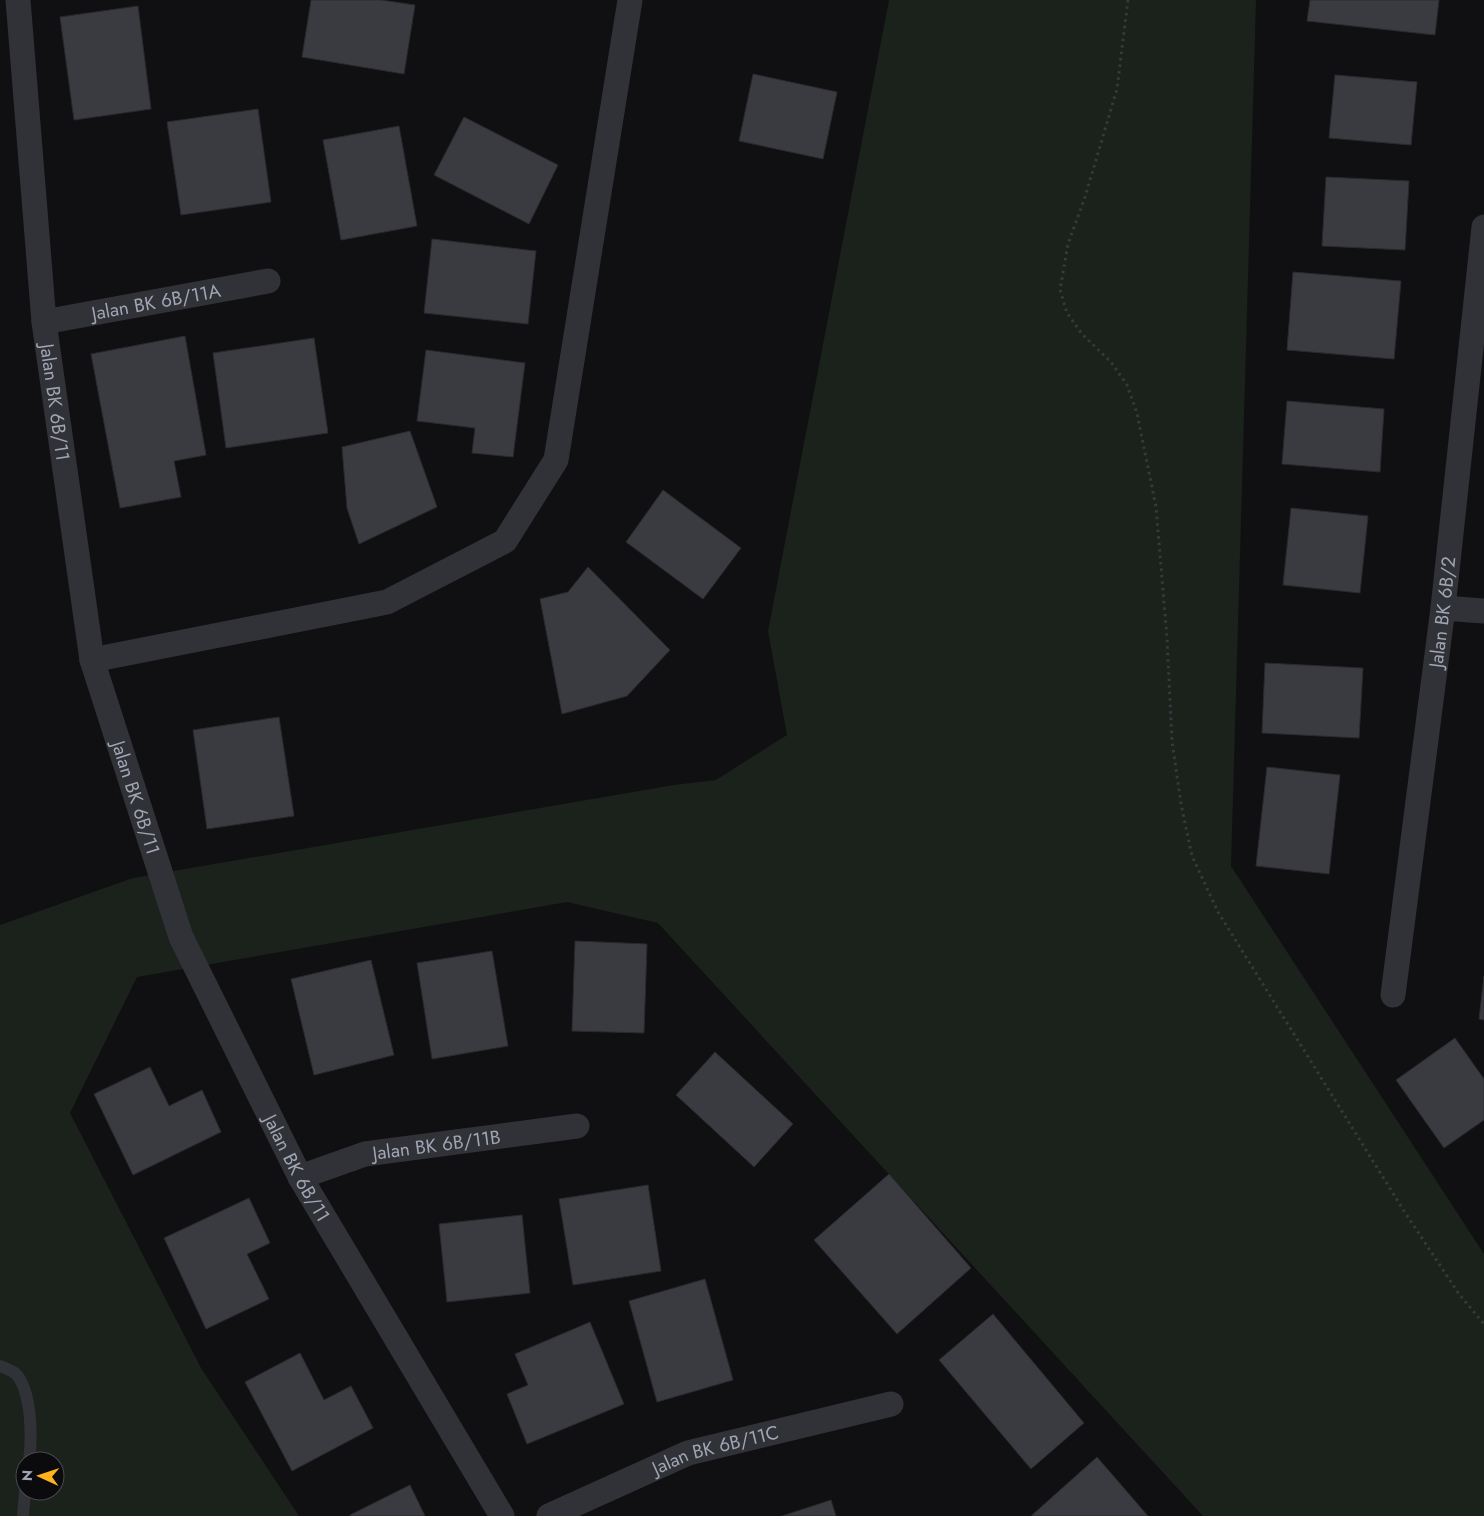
<svg xmlns="http://www.w3.org/2000/svg" width="1484" height="1516" font-family="Jost,sans-serif">
	<style>
		.green { fill: #1a221b; fill-rule: evenodd }
		.building { fill: #3a3b40; stroke: #2a2a2e }
		.lines { fill: none; stroke-linecap: round; stroke-linejoin: round }
		.path { stroke: #37393e; stroke-width: 3; stroke-dasharray: 2.5 4; stroke-linecap: butt }
		.lane { stroke: #313237; stroke-width: 12 }
		.street { stroke: #313237; stroke-width: 25 }
		.labels { text-anchor: middle; stroke-width: 5; stroke-linejoin: round; paint-order: stroke }
		.street-label { font-size: 19px; fill: #a0a6b4; stroke: #0b0b0d }
	</style>
	<rect width="100%" height="100%" fill="#101012"/>
	<path class="green" d="M889,0H1256L1231,866L1484,1254V1516H1203L658,923L567,902L137,977L70,1113L201,1368L299,1516H0V925L133,878L674,785L716,780L787,735L768,631ZM25,1461H55V1491H25Z"/>
	<g class="building">
		<polygon points="311,0 381,0 415,5 404,74 302,57"/>
		<polygon points="1310,0 1439,0 1435,35 1307,21"/>
		<polygon points="138,6 151,109 74,120 60,17"/>
		<polygon points="753,74 837,92 823,159 739,141"/>
		<polygon points="1335,75 1417,82 1411,145 1329,138"/>
		<polygon points="258,109 271,202 181,215 167,122"/>
		<polygon points="464,117 558,165 529,224 434,175"/>
		<polygon points="399,126 417,226 341,240 323,140"/>
		<polygon points="1326,177 1409,181 1405,250 1322,246"/>
		<polygon points="432,239 536,251 528,324 424,313"/>
		<polygon points="1293,272 1401,281 1394,359 1287,350"/>
		<polygon points="185,336 206,455 174,461 181,497 120,508 91,354"/>
		<polygon points="314,338 328,433 226,448 213,353"/>
		<polygon points="426,350 525,363 513,457 472,453 475,428 417,421"/>
		<polygon points="1287,401 1384,409 1380,472 1282,464"/>
		<polygon points="410,431 437,507 359,544 347,508 342,447"/>
		<polygon points="663,490 741,548 703,599 626,542"/>
		<polygon points="1291,508 1368,516 1360,593 1283,585"/>
		<polygon points="588,567 670,650 627,696 562,714 540,599 568,592"/>
		<polygon points="1265,663 1363,668 1359,738 1262,733"/>
		<polygon points="279,717 294,816 207,829 193,730"/>
		<polygon points="1267,767 1340,775 1329,874 1256,866"/>
		<polygon points="575,941 647,944 644,1033 572,1031"/>
		<polygon points="492,951 508,1046 432,1059 417,963"/>
		<polygon points="371,960 394,1055 314,1075 291,979"/>
		<polygon points="1484,976 1484,1020 1479,1019"/>
		<polygon points="1455,1038 1484,1079 1484,1120 1444,1148 1396,1080"/>
		<polygon points="715,1052 793,1124 754,1167 676,1095"/>
		<polygon points="150,1067 169,1106 202,1090 221,1132 133,1175 94,1094"/>
		<polygon points="889,1174 971,1268 897,1334 814,1240"/>
		<polygon points="648,1185 661,1271 573,1285 559,1199"/>
		<polygon points="249,1198 270,1243 247,1254 269,1299 206,1329 164,1238"/>
		<polygon points="522,1215 530,1293 447,1302 439,1224"/>
		<polygon points="705,1279 733,1380 657,1402 629,1301"/>
		<polygon points="993,1314 1084,1423 1031,1469 939,1360"/>
		<polygon points="590,1322 624,1404 527,1444 507,1394 528,1385 515,1354"/>
		<polygon points="300,1353 324,1400 351,1386 373,1428 292,1471 245,1382"/>
		<polygon points="1097,1457 1148,1516 1031,1516"/>
		<polygon points="410,1485 425,1516 350,1516 350,1515"/>
		<polygon points="831,1500 836,1516 782,1516"/>
	</g>
	<g class="lines">
		<polyline class="path" points="1128,0 1117,89 1085,197 1068,244 1060,290 1067,313 1082,334 1111,362 1127,385 1137,413 1156,507 1167,638 1172,741 1181,804 1192,856 1218,912 1404,1211 1459,1294 1484,1324"/>
		<g class="lane">
			<path d="M0,1366C5,1368 14,1371 17,1375C32,1394 32,1439 29,1461"/>
			<polyline points="23,1516 25,1491"/>
		</g>
		<g class="street">
			<path id="s1" d="M18,0L44,322L92,660L181,937L300,1177L502,1516"/>
			<path id="s2" d="M44,322L268,281"/>
			<polyline points="1443,608 1484,611"/>
			<polyline points="92,660 387,602 505,541 556,460 630,0"/>
			<path id="s3" d="M1393,995L1443,608L1484,227"/>
			<path id="s4" d="M300,1177L365,1154L577,1126"/>
			<path id="s5" d="M549,1516L688,1453L891,1404"/>
		</g>
	</g>
	<g class="labels">
		<g class="street-label">
			<text dy="7" stroke="none"><textPath href="#s2" startOffset="114">Jalan BK 6B/11A</textPath></text>
			<text dy="7" stroke="none"><textPath href="#s1" startOffset="404">Jalan BK 6B/11</textPath></text>
			<text dy="7" stroke="none"><textPath href="#s3" startOffset="386">Jalan BK 6B/2</textPath></text>
			<text dy="7" stroke="none"><textPath href="#s1" startOffset="809">Jalan BK 6B/11</textPath></text>
			<text dy="7" stroke="none"><textPath href="#s4" startOffset="141">Jalan BK 6B/11B</textPath></text>
			<text dy="7" stroke="none"><textPath href="#s1" startOffset="1214">Jalan BK 6B/11</textPath></text>
			<text dy="7" stroke="none"><textPath href="#s5" startOffset="180">Jalan BK 6B/11C</textPath></text>
		</g>
	</g>
	<g transform="translate(40 1476) rotate(273)"><circle r="24" fill="#0b0b0d" stroke="#474950"/>
	<path d="M0-4L9 19L0 12L-9 19Z" fill="#ffb21b"/>
	<text y="-8" font-size="14" font-weight="bold" text-anchor="middle" fill="#a0a6b4">N</text>
	</g>
</svg>
